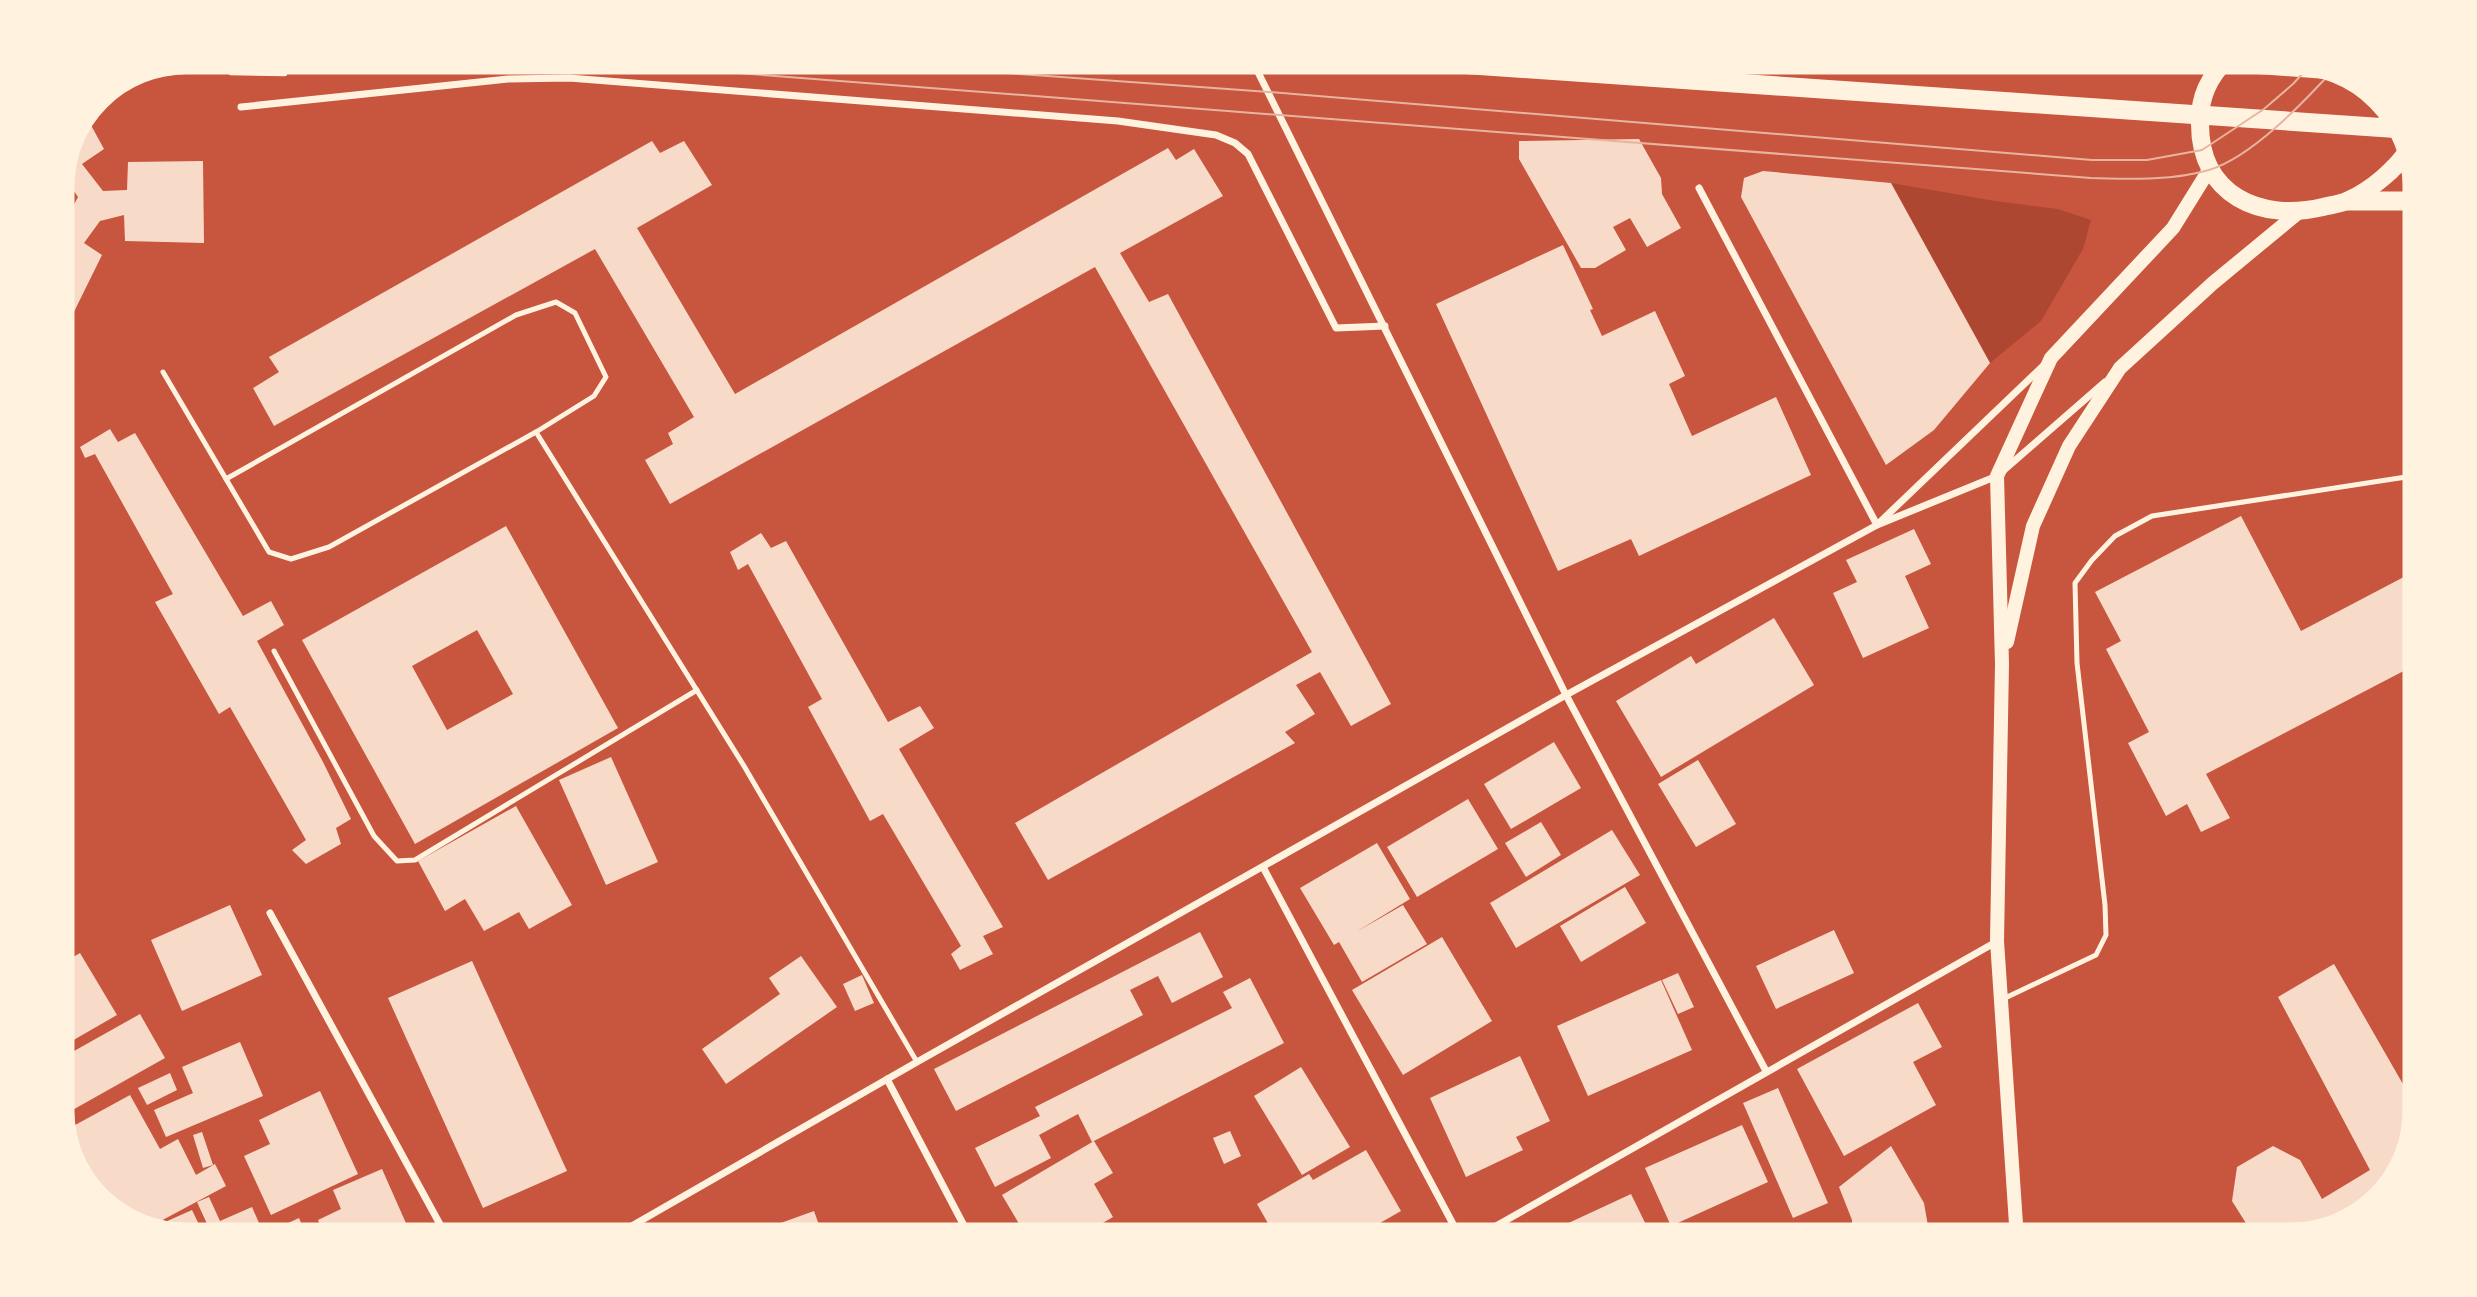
<svg xmlns="http://www.w3.org/2000/svg" width="2477" height="1297" font-family="Rubik,sans-serif">
	<style>
		.green { fill: #ae4732 }
		.building { fill: #f7dbc8; fill-rule: evenodd }
		.lines { fill: none; stroke-linecap: round; stroke-linejoin: round }
		.path { stroke: #fff3e0; stroke-width: 4.5 }
		.service { stroke: #fff3e0; stroke-width: 5 }
		.minor { stroke: #fff3e0; stroke-width: 7 }
		.secondary { stroke: #fff3e0; stroke-width: 14 }
		.primary { stroke: #fff3e0; stroke-width: 18 }
		.trunk { stroke: #fff3e0; stroke-width: 19 }
		.tram { stroke: #e9b49f; stroke-width: 2 }
		.rim { fill: none; stroke: #fff3e0; stroke-width: 9 }
	</style>
	<rect width="100%" height="100%" fill="#c8553d"/>
	<polygon class="green" points="1891,183 1995,201 2058,209 2091,220 2083,249 2041,321 1990,363"/>
	<g class="building">
		<polygon points="86,116 104,149 82,164 103,191 127,190 128,162 203,161 204,243 125,241 124,215 100,221 84,243 102,255 67,326 58,320 58,220 64,223 78,197 63,175 58,178"/>
		<polygon points="1639,139 1661,178 1662,194 1681,228 1647,247 1630,218 1613,227 1626,250 1595,268 1581,268 1519,159 1519,141"/>
		<polygon points="652,141 660,153 684,141 712,185 637,228 735,394 1168,148 1176,160 1194,149 1223,196 1120,253 1149,302 1168,294 1391,704 1351,726 1320,672 1296,685 1315,714 1285,732 1295,743 1048,880 1015,823 1312,652 1095,267 670,504 645,460 673,444 668,433 694,417 595,249 274,426 253,388 279,372 269,357"/>
		<polygon points="1763,171 1891,183 1990,363 1934,430 1886,465 1741,197 1744,178"/>
		<polygon points="1563,245 1593,309 1590,310 1602,336 1655,311 1685,376 1669,384 1692,436 1776,397 1811,475 1639,556 1631,539 1558,571 1436,304"/>
		<polygon points="110,429 118,442 135,433 243,616 271,601 284,625 257,641 323,762 351,819 336,828 341,844 306,864 292,850 306,840 230,707 219,714 155,602 173,594 95,454 85,458 80,447"/>
		<polygon points="2241,516 2301,631 2419,569 2419,663 2206,774 2230,818 2201,832 2187,804 2166,816 2128,743 2149,732 2106,649 2121,641 2095,592"/>
		<path d="M506,526L618,728L415,844L302,640ZM477,630L513,694L447,730L412,666Z"/>
		<polygon points="1914,529 1931,564 1905,576 1929,628 1863,658 1833,593 1857,582 1846,560"/>
		<polygon points="761,533 771,548 786,541 888,722 920,706 934,728 899,749 1003,927 983,936 993,954 960,970 951,954 961,946 883,814 870,821 808,707 822,699 748,564 738,570 730,552"/>
		<polygon points="1774,618 1814,685 1661,777 1616,701 1691,656 1696,664"/>
		<polygon points="1554,742 1581,788 1511,829 1484,784"/>
		<polygon points="611,757 658,862 606,885 559,780"/>
		<polygon points="1698,760 1736,824 1696,847 1658,784"/>
		<polygon points="1468,799 1498,849 1417,897 1387,847"/>
		<polygon points="516,806 572,905 529,929 519,912 484,931 465,899 445,911 418,861"/>
		<polygon points="1541,822 1561,855 1526,877 1505,843"/>
		<polygon points="1612,830 1640,875 1516,948 1490,903"/>
		<polygon points="1377,843 1410,899 1356,932 1403,905 1427,944 1362,982 1339,942 1334,945 1300,888"/>
		<polygon points="1625,887 1646,923 1581,962 1560,926"/>
		<polygon points="230,905 262,975 182,1011 151,940"/>
		<polygon points="1834,930 1854,973 1776,1009 1756,966"/>
		<polygon points="1200,932 1223,977 1172,1003 1158,976 1130,990 1143,1015 956,1111 934,1069"/>
		<polygon points="1442,937 1492,1021 1403,1075 1352,990"/>
		<polygon points="80,953 117,1015 58,1049 58,966"/>
		<polygon points="801,956 837,1007 726,1084 702,1049 780,994 769,978"/>
		<polygon points="472,961 567,1171 483,1208 388,998"/>
		<polygon points="2334,964 2419,1112 2406,1168 2356,1222 2292,1239 2249,1239 2254,1236 2232,1201 2237,1167 2273,1146 2300,1160 2322,1199 2370,1170 2278,997"/>
		<polygon points="1678,973 1694,1007 1678,1014 1662,980"/>
		<polygon points="862,975 874,1003 855,1011 843,984"/>
		<polygon points="1250,978 1284,1043 1092,1142 1078,1114 1039,1135 1051,1158 995,1187 975,1148 1040,1116 1035,1107 1232,1008 1223,992"/>
		<polygon points="1661,980 1692,1050 1588,1096 1557,1026"/>
		<polygon points="1918,1003 1942,1047 1913,1062 1936,1105 1844,1156 1797,1069"/>
		<polygon points="140,1014 165,1058 69,1112 58,1092 58,1060"/>
		<polygon points="240,1042 263,1096 166,1137 154,1110 193,1093 182,1067"/>
		<polygon points="1520,1056 1550,1121 1516,1137 1523,1150 1466,1177 1430,1098"/>
		<polygon points="1301,1067 1350,1147 1302,1175 1254,1096"/>
		<polygon points="170,1073 177,1090 147,1105 138,1088"/>
		<polygon points="1778,1088 1828,1203 1793,1218 1743,1103"/>
		<polygon points="320,1091 358,1174 271,1215 244,1156 270,1144 259,1120"/>
		<polygon points="130,1095 160,1149 178,1139 196,1175 215,1164 226,1186 144,1230 129,1226 107,1207 66,1130"/>
		<polygon points="1742,1125 1768,1182 1671,1226 1645,1168"/>
		<polygon points="1230,1131 1241,1156 1224,1164 1213,1138"/>
		<polygon points="202,1132 213,1165 203,1168 193,1135"/>
		<polygon points="1094,1141 1113,1173 1094,1184 1113,1217 1075,1239 1028,1239 1002,1195"/>
		<polygon points="1891,1146 1924,1203 1928,1226 1926,1239 1852,1239 1852,1220 1839,1187"/>
		<polygon points="1366,1150 1401,1211 1352,1239 1277,1239 1257,1204 1309,1174 1313,1180"/>
		<polygon points="382,1169 413,1239 326,1239 318,1220 341,1209 333,1190"/>
		<polygon points="1631,1194 1653,1239 1534,1239"/>
		<polygon points="209,1197 220,1221 252,1207 266,1239 214,1239 197,1202"/>
		<polygon points="192,1210 206,1239 186,1239 147,1230"/>
		<polygon points="814,1211 824,1239 736,1239"/>
		<polygon points="299,1218 308,1239 280,1239 275,1229"/>
		<polygon points="1119,1224 1127,1239 1088,1239"/>
		<polygon points="1789,1225 1801,1239 1771,1239"/>
		<polygon points="2210,1228 2216,1239 2190,1239"/>
	</g>
	<g class="lines">
		<polyline class="path" points="233,58 231,73 285,74"/>
		<g class="service">
			<polyline points="163,372 226,479 516,315 556,302 575,313 606,377 594,396 536,432 744,766 917,1062"/>
			<polyline points="226,479 269,552 291,559 329,547 536,432"/>
			<polyline points="274,651 374,836 397,861 415,860 697,690"/>
			<polyline points="2003,999 2096,955 2106,935 2105,905 2077,663 2075,583 2092,560 2115,536 2152,516 2419,475"/>
		</g>
		<g class="minor">
			<polyline points="1251,58 1566,695 1766,1071"/>
			<polyline points="241,107 508,79 569,78 1118,121 1216,135 1235,143 1248,154 1336,328 1385,326"/>
			<polyline points="1699,188 1877,525"/>
			<polyline points="1880,522 2043,366"/>
			<polyline points="1263,867 1461,1239"/>
			<polyline points="270,913 448,1239"/>
			<polyline points="887,1079 971,1239"/>
			<polyline points="609,1239 917,1062 1566,695 1877,525 1997,476 2105,382"/>
			<polyline points="1473,1239 1996,942"/>
		</g>
		<g class="secondary">
			<polyline points="2007,642 2033,526 2069,446 2120,368 2213,283 2299,212"/>
			<polyline points="2017,1239 1997,941 2002,664 1997,476 2051,358 2173,228 2209,170"/>
		</g>
		<path class="primary" d="M2228,58C2209,77 2199,97 2200,124C2200,195 2260,222 2323,207C2331,205 2341,204 2349,200C2371,190 2396,169 2409,149"/>
		<g class="trunk">
			<polyline points="1371,58 2403,129"/>
			<polyline points="2172,58 2347,71"/>
			<polyline points="2348,201 2419,201"/>
		</g>
		<g class="tram">
			<path d="M544,58L2091,178C2130,179 2171,181 2209,170C2252,157 2305,101 2335,68"/>
			<polyline points="799,58 1269,92 2092,160 2147,160 2202,150 2264,109 2293,84 2312,63"/>
		</g>
	</g>
	<path d="M0 0H2477V1297H0ZM186 70H2291A116 116 0 0 1 2407 186V1111A116 116 0 0 1 2291 1227H186A116 116 0 0 1 70 1111V186A116 116 0 0 1 186 70Z" fill="#fff3e0" fill-rule="evenodd"/>
	<path class="rim" d="M186 70H2291A116 116 0 0 1 2407 186V1111A116 116 0 0 1 2291 1227H186A116 116 0 0 1 70 1111V186A116 116 0 0 1 186 70Z"/>
</svg>
